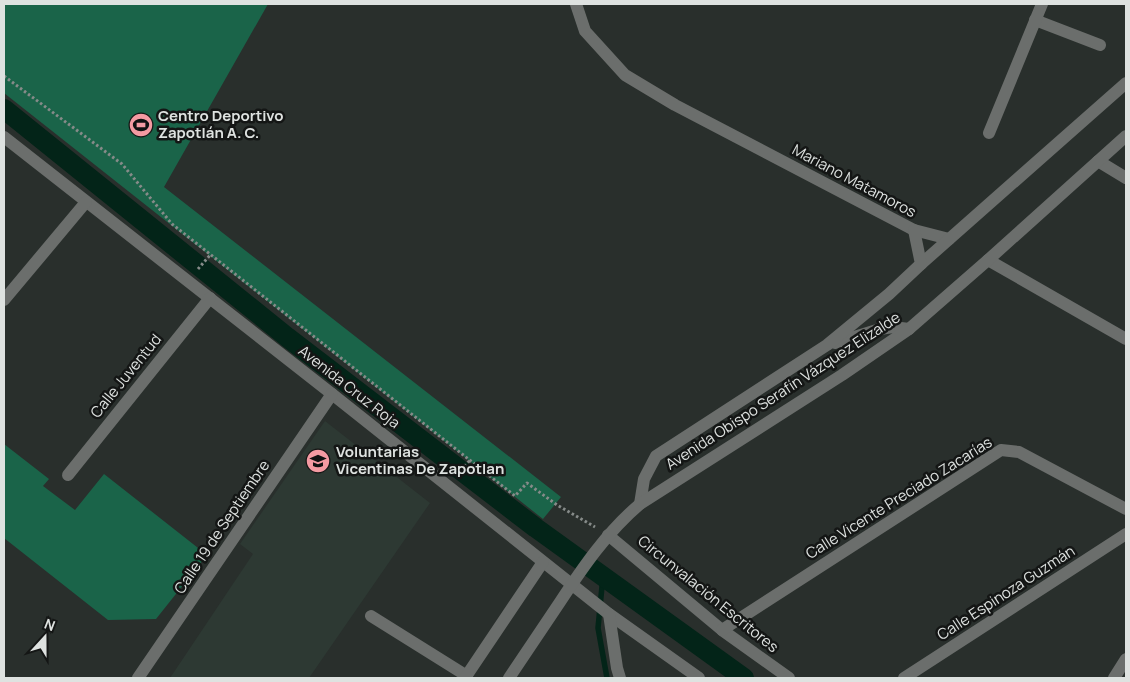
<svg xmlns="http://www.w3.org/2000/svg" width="1130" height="682" font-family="Manrope,sans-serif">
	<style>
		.built { fill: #2d3933 }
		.green { fill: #1a6449 }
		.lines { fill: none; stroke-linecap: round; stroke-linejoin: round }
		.stream { stroke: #032418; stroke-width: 5.5 }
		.canal { stroke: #032418; stroke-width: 20 }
		.path { stroke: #868b89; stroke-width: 3; stroke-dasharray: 2.5 2.5; stroke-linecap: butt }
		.minor { stroke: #6b6e6c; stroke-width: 12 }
		.labels { text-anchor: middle; stroke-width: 5; stroke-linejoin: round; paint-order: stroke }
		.poi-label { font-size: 15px; font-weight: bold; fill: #dee2e0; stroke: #141615; text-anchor: start }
		.street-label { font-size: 15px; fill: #dee2e0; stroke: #141615 }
	</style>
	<rect width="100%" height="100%" fill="#292f2c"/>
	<polygon class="built" points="325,421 430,503 309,678 170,678 253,554 240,544"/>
	<g class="green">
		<polygon points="4,4 268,4 164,187 561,497 543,519 4,93"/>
		<polygon points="4,444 49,479 43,486 75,510 104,474 207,555 156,619 108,620 4,538"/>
	</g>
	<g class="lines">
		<polyline class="stream" points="603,576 598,628 607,678"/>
		<polyline class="canal" points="4,109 287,337 536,528 744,678"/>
		<g class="path">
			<polyline points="4,76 122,164 172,224 515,496 527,483 557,505 595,527"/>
			<polyline points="198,269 211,254"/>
			<polyline points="458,474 470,460"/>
		</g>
		<g class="minor">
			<polyline points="576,4 585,31 625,75 675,105 914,230 949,239"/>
			<polyline points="1035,20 1100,45"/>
			<polyline points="989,133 1042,4"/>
			<polyline points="4,137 332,394 609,614 699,678"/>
			<polyline points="1098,161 1126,178"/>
			<polyline points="988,260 1126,339"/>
			<polyline points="921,264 1126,83"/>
			<polyline points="4,300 86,202"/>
			<polyline points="835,343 880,329 893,327 909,329"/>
			<polyline points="68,475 210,298"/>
			<polyline points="640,504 644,479 656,456 827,345 889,294 921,264 914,230"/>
			<polyline points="608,535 722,630 789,678"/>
			<polyline points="609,614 617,668 620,678"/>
			<polyline points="371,616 467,676"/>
			<polyline points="722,630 1001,450 1019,452 1126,509"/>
			<polyline points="138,678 332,394"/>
			<polyline points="465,678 543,562"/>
			<path d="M509,678C526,653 543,627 560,602C583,567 607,532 640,504L842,375L909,329L988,260L1126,136"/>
			<polyline points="904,678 1126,534"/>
			<polyline points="1114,678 1126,659"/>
		</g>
	</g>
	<defs>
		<g id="stadium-disc" transform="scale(1.25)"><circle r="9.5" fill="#f49aa2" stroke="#141615"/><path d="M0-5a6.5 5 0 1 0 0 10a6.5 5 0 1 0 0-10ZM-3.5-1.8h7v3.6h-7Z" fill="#111"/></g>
		<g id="school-disc" transform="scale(1.25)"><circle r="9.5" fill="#f49aa2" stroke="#141615"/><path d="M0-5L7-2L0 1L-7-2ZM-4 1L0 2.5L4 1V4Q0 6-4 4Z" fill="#111"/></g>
	</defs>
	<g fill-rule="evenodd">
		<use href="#stadium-disc" x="141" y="125"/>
		<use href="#school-disc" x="318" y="461"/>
	</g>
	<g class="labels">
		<g class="poi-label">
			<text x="158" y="121">Centro Deportivo<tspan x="158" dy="17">Zapotlán A. C.</tspan></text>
			<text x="336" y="457">Voluntarias<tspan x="336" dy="17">Vicentinas De Zapotlan</tspan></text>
		</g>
		<g class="street-label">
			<text transform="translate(854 181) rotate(28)" y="5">Mariano Matamoros</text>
			<text transform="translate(126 376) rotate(-51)" y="5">Calle Juventud</text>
			<text transform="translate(349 387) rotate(38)" y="5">Avenida Cruz Roja</text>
			<text transform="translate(783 391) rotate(-33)" y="5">Avenida Obispo Serafín Vázquez Elizalde</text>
			<text transform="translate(899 498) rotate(-32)" y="5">Calle Vicente Preciado Zacarías</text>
			<text transform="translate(222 527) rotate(-56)" y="5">Calle 19 de Septiembre</text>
			<text transform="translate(1006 593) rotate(-33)" y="5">Calle Espinoza Guzmán</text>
			<text transform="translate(708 594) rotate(39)" y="5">Circunvalación Escritores</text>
		</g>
	</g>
	<rect width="1130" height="682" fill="none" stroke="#dee2e0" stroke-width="10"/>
	<g transform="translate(45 637) rotate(21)" stroke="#141615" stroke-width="4" paint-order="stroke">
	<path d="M0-4L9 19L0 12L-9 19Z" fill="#dee2e0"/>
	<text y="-8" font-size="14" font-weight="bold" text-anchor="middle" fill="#dee2e0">N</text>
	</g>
</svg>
